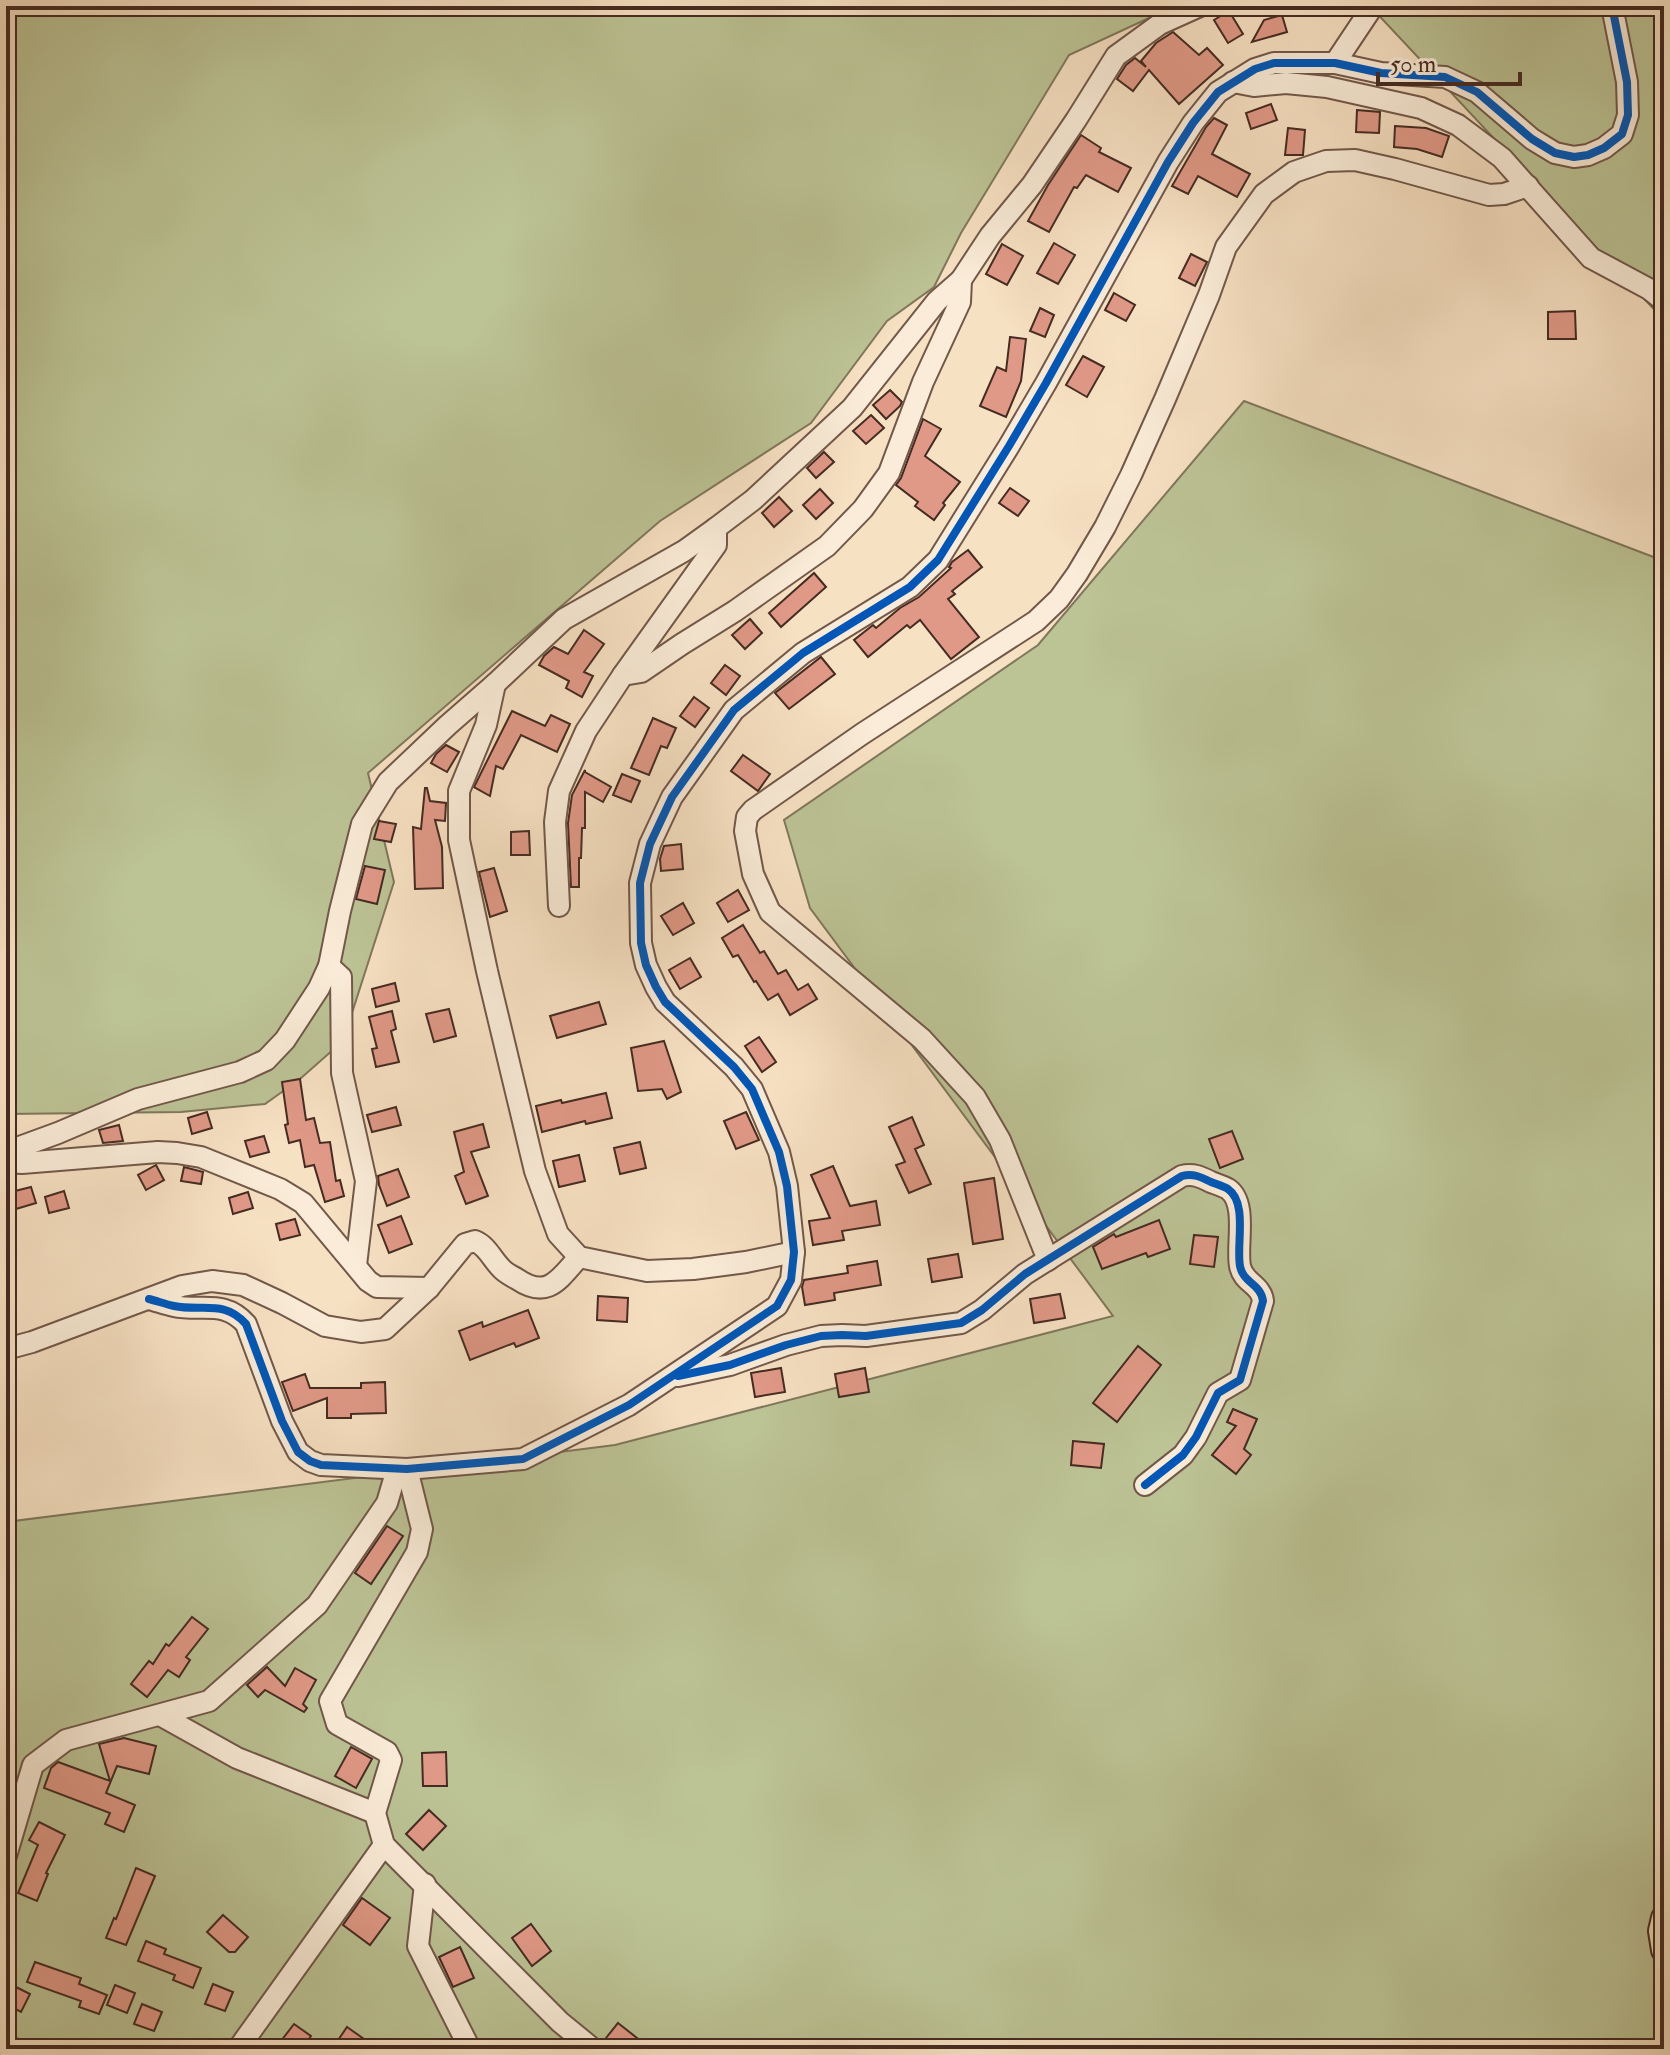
<svg xmlns="http://www.w3.org/2000/svg" width="1670" height="2055" font-family="'IM FELL Double Pica',serif">
	<style>
		.green { fill: #bcc395; stroke: #80775c; stroke-width: 2 }
		.building { fill: #e09987; stroke: #452b22; stroke-width: 2 }
		.lines { fill: none; stroke-linecap: round; stroke-linejoin: round }
		.minor-casing { stroke: #72584a; stroke-width: 24 }
		.major-casing { stroke: #452b22; stroke-width: 28 }
		.minor { stroke: #faecd8; stroke-width: 20 }
		.major { stroke: #f7e1c3; stroke-width: 24 }
		.cycleway-casing { stroke: #faecd8; stroke-width: 13 }
		.cycleway { stroke: #0057b8; stroke-width: 8 }
	</style>
	<rect width="100%" height="100%" fill="#f7e1c3"/>
	<filter id="stains"><feTurbulence type="fractalNoise" baseFrequency=".0025" numOctaves="4"/><feColorMatrix values="0 0 0 0 .2 0 0 0 0 .09 0 0 0 0 .02 0 0 0 .5 -.17"/></filter>
	<radialGradient id="worn" r=".72"><stop offset=".6" stop-color="#630" stop-opacity="0"/><stop offset="1" stop-color="#630" stop-opacity=".3"/></radialGradient>
	<g class="green">
		<polygon points="6,6 1175,6 1069,55 961,233 934,287 887,321 811,423 660,521 368,773 394,882 343,1041 300,1079 265,1104 181,1112 6,1114"/>
		<polygon points="1370,6 1664,6 1664,320"/>
		<polygon points="1244,401 1664,561 1664,2049 6,2049 6,1522 615,1445 1113,1316 810,908 784,820 1038,645"/>
	</g>
	<g class="building">
		<polygon points="1229,11 1243,34 1228,43 1214,20"/>
		<polygon points="1282,15 1287,32 1252,42 1264,20"/>
		<polygon points="1173,32 1199,55 1207,48 1223,65 1179,104 1149,70 1133,91 1117,79 1126,65 1135,58 1146,67 1141,61 1156,43"/>
		<polygon points="1271,104 1277,120 1251,129 1246,113"/>
		<polygon points="1357,110 1380,112 1379,133 1356,132"/>
		<polygon points="1214,118 1227,125 1212,154 1250,174 1237,197 1198,176 1188,194 1172,186 1206,127"/>
		<polygon points="1395,126 1426,128 1449,136 1442,157 1417,149 1394,147"/>
		<polygon points="1288,128 1305,130 1303,155 1285,155"/>
		<polygon points="1081,135 1101,148 1099,152 1131,168 1118,192 1086,175 1077,188 1074,187 1049,232 1028,221 1048,185"/>
		<polygon points="1054,243 1075,255 1058,284 1037,273"/>
		<polygon points="1002,244 1023,256 1007,285 986,274"/>
		<polygon points="1191,254 1207,262 1195,286 1179,278"/>
		<polygon points="1114,293 1135,305 1126,321 1105,310"/>
		<polygon points="1040,308 1054,315 1045,337 1030,331"/>
		<polygon points="1575,311 1576,339 1548,339 1548,312"/>
		<polygon points="1010,337 1026,339 1021,381 1006,417 980,406 997,367 1006,371"/>
		<polygon points="1083,356 1104,367 1087,397 1066,385"/>
		<polygon points="890,390 902,402 900,406 886,419 873,405"/>
		<polygon points="871,415 884,428 866,444 853,431"/>
		<polygon points="923,419 941,429 925,456 960,482 943,503 945,505 934,520 915,506 918,502 896,485 901,478"/>
		<polygon points="824,452 834,462 816,478 807,468"/>
		<polygon points="1010,488 1029,501 1018,516 999,503"/>
		<polygon points="820,489 833,503 816,519 803,505"/>
		<polygon points="779,497 792,511 774,527 762,513"/>
		<polygon points="968,550 982,567 952,591 955,594 948,599 979,637 951,659 920,620 910,628 907,625 868,657 854,640 873,625 876,628 900,608 919,597 951,568 949,567 952,562"/>
		<polygon points="814,573 826,587 781,627 769,613"/>
		<polygon points="750,619 762,633 745,649 732,635"/>
		<polygon points="584,630 604,644 584,672 593,676 582,697 566,688 569,681 539,665 544,656 554,647 568,654"/>
		<polygon points="821,657 835,674 789,709 775,693"/>
		<polygon points="725,665 740,676 726,695 711,683"/>
		<polygon points="694,697 709,708 695,727 680,716"/>
		<polygon points="512,711 545,726 551,715 570,724 557,752 521,735 503,769 496,766 490,796 474,787"/>
		<polygon points="653,718 676,728 667,748 661,746 649,775 631,768"/>
		<polygon points="446,745 459,752 447,772 431,763 436,754"/>
		<polygon points="743,755 770,774 758,791 731,771"/>
		<polygon points="585,770 585,772 611,787 603,802 585,792 585,828 582,828 581,858 579,858 579,887 571,887 568,823 572,795"/>
		<polygon points="622,774 640,781 631,802 613,795"/>
		<polygon points="425,788 427,788 430,801 446,803 445,821 435,820 442,847 443,888 415,889 413,827 421,829"/>
		<polygon points="379,821 396,824 391,842 374,839"/>
		<polygon points="529,831 530,855 511,855 511,832"/>
		<polygon points="681,844 683,869 661,871 660,859 664,846"/>
		<polygon points="365,866 385,870 377,904 356,899"/>
		<polygon points="494,868 507,911 490,917 479,872"/>
		<polygon points="738,890 749,910 728,922 717,903"/>
		<polygon points="683,903 694,923 673,935 661,916"/>
		<polygon points="743,925 760,953 764,951 778,974 786,970 798,990 808,984 817,999 790,1015 778,994 768,1000 756,981 754,982 738,955 733,957 722,938"/>
		<polygon points="690,958 701,977 680,989 669,970"/>
		<polygon points="395,983 399,1001 376,1007 372,989"/>
		<polygon points="599,1002 606,1024 557,1038 550,1016"/>
		<polygon points="449,1009 456,1036 434,1042 426,1014"/>
		<polygon points="392,1011 396,1029 391,1031 399,1062 376,1067 372,1049 377,1048 369,1017"/>
		<polygon points="759,1037 776,1062 762,1072 745,1046"/>
		<polygon points="664,1041 681,1092 667,1099 662,1089 638,1091 631,1048"/>
		<polygon points="300,1079 306,1120 314,1118 320,1143 330,1142 336,1181 340,1180 344,1196 325,1202 314,1165 305,1167 300,1140 289,1143 285,1125 288,1124 282,1082"/>
		<polygon points="606,1093 612,1118 586,1124 585,1121 542,1132 536,1106 561,1100 562,1103"/>
		<polygon points="396,1107 401,1125 372,1132 367,1115"/>
		<polygon points="207,1112 212,1128 192,1134 188,1118"/>
		<polygon points="746,1112 759,1140 736,1149 724,1121"/>
		<polygon points="912,1117 924,1145 915,1149 931,1184 909,1193 896,1165 905,1162 889,1127"/>
		<polygon points="483,1124 489,1147 471,1152 488,1196 466,1204 455,1176 464,1172 454,1132"/>
		<polygon points="119,1125 123,1141 103,1143 99,1130"/>
		<polygon points="1232,1131 1243,1159 1220,1168 1209,1139"/>
		<polygon points="264,1136 269,1152 250,1157 245,1141"/>
		<polygon points="640,1142 646,1168 620,1174 614,1148"/>
		<polygon points="579,1155 585,1181 559,1187 553,1161"/>
		<polygon points="156,1165 164,1180 146,1190 138,1175"/>
		<polygon points="833,1166 850,1206 876,1201 880,1225 842,1231 844,1240 813,1245 809,1221 830,1218 811,1175"/>
		<polygon points="184,1167 203,1172 201,1184 181,1181"/>
		<polygon points="398,1169 409,1197 387,1206 379,1185 378,1176"/>
		<polygon points="994,1178 1003,1239 973,1244 964,1183"/>
		<polygon points="31,1187 36,1203 16,1209 11,1192"/>
		<polygon points="64,1191 69,1208 49,1213 45,1197"/>
		<polygon points="248,1192 253,1208 233,1214 229,1198"/>
		<polygon points="401,1216 412,1244 389,1253 378,1225"/>
		<polygon points="295,1219 300,1235 280,1240 276,1224"/>
		<polygon points="1159,1220 1170,1249 1148,1257 1146,1253 1102,1269 1093,1247 1114,1234 1116,1237"/>
		<polygon points="1194,1235 1218,1237 1214,1267 1190,1264"/>
		<polygon points="958,1254 962,1277 932,1282 928,1259"/>
		<polygon points="877,1261 881,1285 834,1293 835,1300 805,1305 802,1287 804,1280 848,1273 847,1266"/>
		<polygon points="1060,1294 1065,1318 1034,1323 1030,1299"/>
		<polygon points="598,1296 628,1298 627,1322 597,1320"/>
		<polygon points="528,1310 539,1338 516,1347 514,1343 470,1360 459,1331 482,1322 483,1327"/>
		<polygon points="1138,1346 1161,1365 1117,1422 1093,1403"/>
		<polygon points="781,1368 785,1392 755,1397 751,1373"/>
		<polygon points="865,1368 869,1392 839,1397 835,1374"/>
		<polygon points="305,1374 310,1388 361,1388 361,1383 385,1382 386,1413 351,1414 351,1418 327,1418 327,1398 293,1411 282,1382"/>
		<polygon points="1233,1409 1257,1419 1244,1449 1251,1455 1236,1474 1212,1455 1236,1426 1227,1422"/>
		<polygon points="1073,1441 1104,1444 1101,1468 1071,1465"/>
		<polygon points="387,1526 403,1536 371,1584 355,1573"/>
		<polygon points="192,1617 208,1629 186,1657 190,1660 179,1677 168,1670 147,1697 131,1684 149,1661 153,1664 166,1644 169,1646"/>
		<polygon points="267,1667 285,1686 295,1668 316,1680 303,1704 307,1708 304,1712 265,1690 258,1697 247,1685"/>
		<polygon points="124,1738 156,1746 149,1774 117,1766 106,1793 135,1805 124,1832 105,1824 110,1813 44,1788 51,1768 58,1762 110,1781 99,1744"/>
		<polygon points="351,1747 372,1759 356,1788 335,1776"/>
		<polygon points="446,1752 447,1786 423,1786 422,1753"/>
		<polygon points="429,1810 446,1826 423,1850 406,1834"/>
		<polygon points="39,1822 65,1835 46,1873 48,1874 37,1901 18,1893 38,1845 29,1840"/>
		<polygon points="136,1868 155,1876 126,1945 106,1938 114,1918 116,1919"/>
		<polygon points="362,1898 390,1918 370,1945 343,1925"/>
		<polygon points="223,1915 248,1937 235,1952 229,1952 207,1932"/>
		<polygon points="531,1924 551,1951 532,1966 512,1938"/>
		<polygon points="146,1941 166,1949 164,1954 201,1968 193,1988 173,1980 175,1975 138,1961"/>
		<polygon points="460,1947 474,1978 453,1987 439,1957"/>
		<polygon points="35,1962 81,1978 79,1984 107,1995 99,2014 79,2007 81,2001 27,1982"/>
		<polygon points="6,1982 30,1994 21,2012 6,2004"/>
		<polygon points="213,1984 233,1992 225,2011 205,2004"/>
		<polygon points="115,1985 135,1993 127,2013 107,2005"/>
		<polygon points="142,2004 162,2012 154,2031 134,2024"/>
		<polygon points="618,2023 651,2049 619,2049 606,2038"/>
		<polygon points="294,2024 311,2036 302,2049 293,2049 281,2041"/>
		<polygon points="347,2027 364,2039 358,2049 332,2049"/>
	</g>
	<g class="lines">
		<g class="minor-casing">
			<g id="minor">
				<polyline points="1335,63 1373,6"/>
				<polyline points="1233,82 1254,86 1286,83 1327,87 1421,108 1458,125 1502,158 1591,258 1649,289 1664,301"/>
				<polyline points="623,675 716,545 716,528"/>
				<polyline points="495,684 486,725 459,791 459,840 487,971 535,1171 558,1234 579,1257 647,1271 693,1269 746,1262 794,1252"/>
				<polyline points="559,906 555,822 559,791 586,731 623,675 641,672 682,644 735,611 827,546 863,509 889,473 923,382 960,302 961,280"/>
				<polyline points="329,966 341,977 342,1073 366,1181 356,1265"/>
				<polyline points="6,1152 58,1133 138,1099 240,1072 266,1060 285,1040 319,988 329,966 340,911 362,824 388,782 448,725 495,684 564,619 684,551 716,528 753,500 852,408 937,301 961,280 990,236 1032,185 1076,120 1116,56 1160,24 1200,6"/>
				<polyline points="6,1162 22,1163 158,1152 177,1153 201,1157 280,1189 303,1203 368,1281 377,1287 429,1288"/>
				<polyline points="1048,1260 1000,1140 975,1097 922,1039 770,912 753,874 745,831 747,817 753,810 862,734 1036,621 1059,599 1077,574 1105,527 1131,475 1165,399 1209,295 1226,247 1264,194 1294,172 1326,161 1355,160 1395,169 1489,195 1504,194 1528,186"/>
				<path d="M149,1299C157,1301 165,1304 174,1306C202,1312 224,1299 246,1324L282,1421L298,1452L310,1461L321,1465L407,1469L523,1459L629,1405L777,1306L791,1280L794,1252L787,1186L779,1152L752,1089L734,1067L665,1002L656,987L646,965L641,943L640,883L650,844L672,797L734,710L803,653L910,587L938,560L1009,446L1046,383L1168,162L1193,123L1218,92L1255,69L1274,63H1335L1381,73L1445,77L1477,92L1532,139L1555,153L1574,157L1588,155L1604,148L1622,134L1628,115L1627,82L1612,6"/>
				<path d="M6,1349L32,1342L182,1286L212,1281L243,1285L282,1303L325,1326L361,1332L385,1329L429,1288L465,1244L475,1241C487,1246 492,1259 501,1268C505,1273 512,1276 517,1279C548,1300 559,1279 579,1257"/>
				<path d="M678,1376L730,1365L786,1345L821,1336L842,1335L866,1336L961,1323L982,1310L1025,1274L1182,1176C1193,1173 1201,1177 1211,1182C1216,1184 1223,1186 1228,1189C1248,1203 1236,1245 1240,1266C1243,1283 1261,1284 1263,1301L1240,1380L1218,1393L1196,1437L1183,1455L1145,1485"/>
				<polyline points="407,1469 422,1529 417,1552 330,1701 337,1724 387,1752 391,1760 375,1813 384,1845 560,2022 593,2049"/>
				<polyline points="160,1715 237,1758 375,1813"/>
				<polyline points="6,1856 33,1765 66,1740 209,1701 317,1605 387,1503 397,1469"/>
				<polyline points="425,1884 418,1946 470,2049"/>
				<polyline points="6,2045 14,2049"/>
				<polyline points="238,2049 384,1845"/>
			</g>
		</g>
		<g class="major-casing">
			<polyline id="major" points="1664,1918 1661,1931 1664,1950"/>
		</g>
		<use href="#minor" class="minor"/>
		<use href="#major" class="major"/>
		<g class="cycleway-casing">
			<g id="cycleway">
				<path d="M149,1299C157,1301 165,1304 174,1306C202,1312 224,1299 246,1324L282,1421L298,1452L310,1461L321,1465L407,1469L523,1459L629,1405L777,1306L791,1280L794,1252L787,1186L779,1152L752,1089L734,1067L665,1002L656,987L646,965L641,943L640,883L650,844L672,797L734,710L803,653L910,587L938,560L1009,446L1046,383L1168,162L1193,123L1218,92L1255,69L1274,63H1335L1381,73L1445,77L1477,92L1532,139L1555,153L1574,157L1588,155L1604,148L1622,134L1628,115L1627,82L1612,6"/>
				<path d="M678,1376L730,1365L786,1345L821,1336L842,1335L866,1336L961,1323L982,1310L1025,1274L1182,1176C1193,1173 1201,1177 1211,1182C1216,1184 1223,1186 1228,1189C1248,1203 1236,1245 1240,1266C1243,1283 1261,1284 1263,1301L1240,1380L1218,1393L1196,1437L1183,1455L1145,1485"/>
			</g>
		</g>
		<use href="#cycleway" class="cycleway"/>
	</g>
	<rect width="1670" height="2055" fill="none" stroke="#f7e1c3" stroke-width="32"/>
	<rect x="8" y="8" width="1654" height="2039" fill="none" stroke="#452b22" stroke-width="4"/>
	<rect x="16" y="16" width="1638" height="2023" fill="none" stroke="#452b22" stroke-width="2"/>
	<path d="M1378 72v12h142v-12" fill="none" stroke="#452b22" stroke-width="4"/>
	<text x="1390" y="72" font-size="24" fill="#452b22" stroke="#faecd8" stroke-width="6" paint-order="stroke">50 m</text>
	<rect width="100%" height="100%" filter="url(#stains)"/>
	<rect width="100%" height="100%" fill="url(#worn)"/>
</svg>
